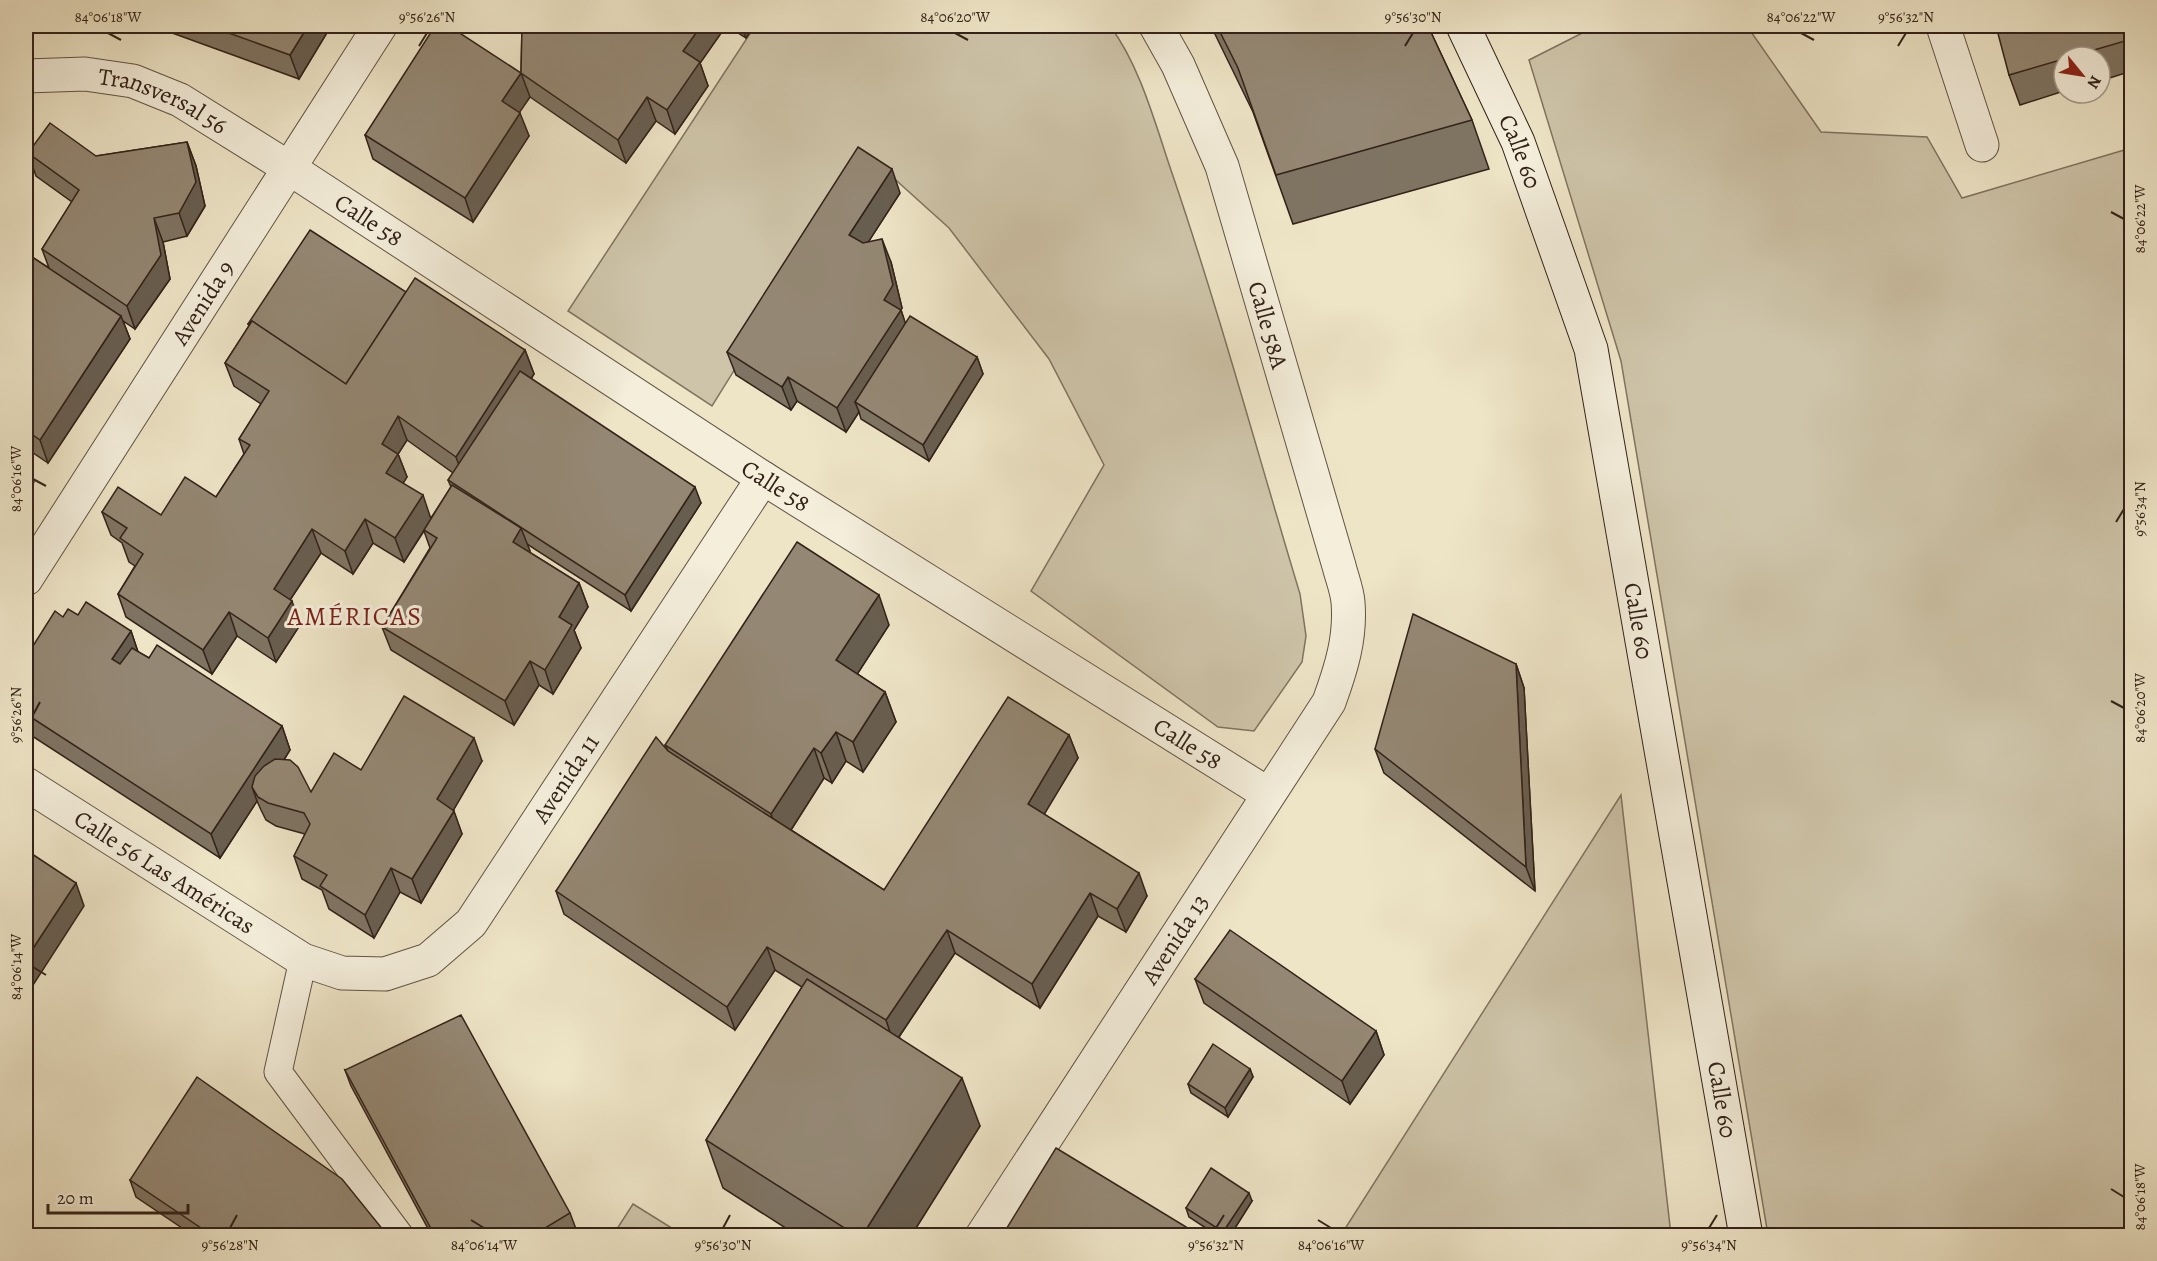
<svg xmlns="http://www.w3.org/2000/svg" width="2157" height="1261" font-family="Alegreya,serif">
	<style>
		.green { fill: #cec4a9; stroke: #807361; stroke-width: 1.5 }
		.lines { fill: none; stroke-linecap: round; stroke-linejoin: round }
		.lane-casing { stroke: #615344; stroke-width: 29 }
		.street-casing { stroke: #615344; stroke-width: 35 }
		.secondary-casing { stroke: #322219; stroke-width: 35 }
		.lane { stroke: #f4eedb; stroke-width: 27 }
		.street { stroke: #f4eedb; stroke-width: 33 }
		.secondary { stroke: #f4eedb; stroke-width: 33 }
		.wall { fill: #7f7463; stroke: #322219; stroke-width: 1.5; fill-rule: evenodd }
		.shaded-wall { fill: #685e50; stroke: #322219; stroke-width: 1.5 }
		.building { fill: #948773; stroke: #322219; stroke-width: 1.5 }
		.ticks { fill: none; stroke: #322219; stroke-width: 2 }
		.labels { text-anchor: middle; stroke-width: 6; stroke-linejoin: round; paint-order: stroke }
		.street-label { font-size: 24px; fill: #322219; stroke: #f4eedb }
		.neighbourhood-label { font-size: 26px; letter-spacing: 1.5px; fill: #7a1f14; stroke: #f4eedb }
		.neatline { fill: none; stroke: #322219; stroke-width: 2 }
		.ticks-label { font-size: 15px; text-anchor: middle; fill: #322219 }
	</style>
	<rect width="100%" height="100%" fill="#eee5c7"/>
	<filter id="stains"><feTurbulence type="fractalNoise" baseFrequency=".00333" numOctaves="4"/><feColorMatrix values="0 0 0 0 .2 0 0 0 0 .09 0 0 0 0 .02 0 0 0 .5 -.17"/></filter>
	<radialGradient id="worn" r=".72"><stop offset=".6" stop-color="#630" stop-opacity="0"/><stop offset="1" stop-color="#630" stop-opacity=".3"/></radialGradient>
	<g class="green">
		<path d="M755,26H1110C1141,67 1156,127 1173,176C1220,314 1258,455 1300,594L1306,636L1302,662L1254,731L1218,727L1031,591L1104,465L1049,359L949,228L868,155L712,406L568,311Z"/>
		<polygon points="1596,26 1747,26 1821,132 1927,137 1962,198 2131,148 2131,1235 1768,1235 1621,361 1529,60"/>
		<polygon points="1621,795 1671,1235 1341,1235"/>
		<polygon points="633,1204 683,1235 613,1235"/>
	</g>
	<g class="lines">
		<g class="lane-casing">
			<polyline id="lane" points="303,960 278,1072 400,1236"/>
		</g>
		<g class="street-casing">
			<g id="street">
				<polyline points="1943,26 1982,145"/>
				<path id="s1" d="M26,76L85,74L133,81L180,100L289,168L763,478L1268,794"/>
				<path id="s2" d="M26,579L380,26"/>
				<path id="s3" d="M26,784L303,960L342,973L385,974L428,960L471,923L763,478"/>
				<path id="s4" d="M982,1236L1329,702C1341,669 1351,638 1348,602C1347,590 1342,578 1339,566L1222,166L1178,65L1156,26"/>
			</g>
		</g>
		<g class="secondary-casing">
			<g id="secondary">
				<path id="s5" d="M1463,26L1518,142L1591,349L1746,1236"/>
			</g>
		</g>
		<use href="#lane" class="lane"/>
		<use href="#street" class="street"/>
		<use href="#secondary" class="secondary"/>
	</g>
	<g class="wall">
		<polygon points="153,26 331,26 299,79"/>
		<polygon points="522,26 726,26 700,63 708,86 675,134 656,121 626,163 530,97 519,112 529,136 473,222 373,159 365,135 521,73"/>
		<polygon points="727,26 754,26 746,38"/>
		<polygon points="1211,26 1428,26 1472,120 1489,169 1293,224 1253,112"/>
		<polygon points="2132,26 2132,71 2100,81 2100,57 2064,57 2064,91 2020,105 2009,75"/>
		<polygon points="187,142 196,166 205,206 187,236 163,242 170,279 135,329 123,321 130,339 48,463 26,448 26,253 49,268 42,249 72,202 36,176 28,153 96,156"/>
		<polygon points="900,193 868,242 891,262 902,308 901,310 905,323 977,357 983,374 929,461 861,419 859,412 846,432 797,401 791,410 736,375 727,352"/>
		<path d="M406,292L525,350L534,374L531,379L701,503L631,611L527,544L530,551L529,552L579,583L588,607L574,630L581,648L553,694L539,685L514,725L391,650L382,627L430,548L424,531L404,562L373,543L353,574L321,553L290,600L300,625L276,662L237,636L212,674L126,617L118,594L135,566L129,562L122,543L111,535L102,512L161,515L216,497L244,454L239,439L261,404L234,386L225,363L249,326L248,324ZM407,440L453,473L448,480L451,487L431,518L403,483L407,477L398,454Z"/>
		<polygon points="78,615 131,631 138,652 149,658 282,726 290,750 284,760 311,792 361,770 482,761 453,810 462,834 421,903 400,892 374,938 329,909 322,890 302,879 294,856 305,834 276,826 266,820 261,810 257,801 220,858 26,732 26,657 63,617"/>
		<polygon points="889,625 857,674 885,692 896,722 863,772 846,761 832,783 824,778 791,830 884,890 1069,735 1078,758 1044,814 1147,896 1126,932 1098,916 1040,1008 955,953 899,1037 980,1126 911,1236 798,1236 723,1188 706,1140 802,987 775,970 735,1030 564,914 556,891 668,751 665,745"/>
		<polygon points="1516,664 1524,688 1535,891 1384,773 1375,749"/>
		<polygon points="1195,979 1376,1031 1384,1055 1350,1104 1204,1003"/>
		<polygon points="1250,1069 1253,1077 1228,1117 1191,1093 1188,1084"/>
		<polygon points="345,1070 570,1213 576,1229 565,1236 432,1236 351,1086"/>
		<polygon points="130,1180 388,1236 194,1236 136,1197"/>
		<polygon points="1252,1201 1230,1236 1218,1236 1189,1217 1186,1208"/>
	</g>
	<g class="shaded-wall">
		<polygon points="308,26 331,26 299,79 290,55"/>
		<polygon points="701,26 726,26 700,63 708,86 675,134 667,110 683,51"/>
		<polygon points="741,26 754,26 746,38"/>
		<polygon points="521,73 530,97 511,125 502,101"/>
		<polygon points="647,97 656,121 626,163 618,140"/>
		<polygon points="520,113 529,136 473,222 465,198"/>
		<polygon points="187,142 196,166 205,206 187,236 179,213"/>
		<polygon points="892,169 900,193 858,258 849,235"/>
		<polygon points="154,218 163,242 170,279 135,329 127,306"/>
		<polygon points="882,239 891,262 902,308 895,319 901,310 909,334 855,402 859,412 846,432 837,408 884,300"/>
		<polygon points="121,316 130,339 48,463 40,440"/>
		<polygon points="525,350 534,374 465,481 456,457"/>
		<polygon points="977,357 983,374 929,461 923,445"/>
		<polygon points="788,377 797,401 791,410 782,387"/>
		<polygon points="398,416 407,440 398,454 407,477 395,496 386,473 382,444"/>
		<polygon points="26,458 34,482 26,497"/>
		<polygon points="695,487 701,503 631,611 625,595"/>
		<polygon points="423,495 431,519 404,562 395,538"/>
		<polygon points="365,519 373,543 353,574 345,551"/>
		<polygon points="521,528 530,551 522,566 513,542"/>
		<polygon points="312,529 321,553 282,612 274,589"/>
		<polygon points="579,583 588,607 574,630 581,648 553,694 545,670 559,617"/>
		<polygon points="879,595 889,625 847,690 836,660"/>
		<polygon points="292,601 300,625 276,662 268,638"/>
		<polygon points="229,612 237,636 212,674 203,650"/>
		<polygon points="131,631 139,655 121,683 112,659"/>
		<polygon points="530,661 539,685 514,725 505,701"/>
		<polygon points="1516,664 1524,688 1535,891 1526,867"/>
		<polygon points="885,692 896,722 863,772 853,742"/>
		<polygon points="282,726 290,750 259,798 252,787 257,801 220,858 211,834"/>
		<polygon points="836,732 846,761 832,783 821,753"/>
		<polygon points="1069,735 1078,758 1036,828 1028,804"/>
		<polygon points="474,738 482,761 446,823 437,799"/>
		<polygon points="814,748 824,778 782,844 771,814"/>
		<polygon points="454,811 462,834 421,903 412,879"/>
		<polygon points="391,868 400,892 374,938 365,915"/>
		<polygon points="1139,873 1147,896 1126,932 1117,909"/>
		<polygon points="76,883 84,906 26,996 26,959"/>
		<polygon points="1090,893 1098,916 1040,1008 1032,984"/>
		<polygon points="947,930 955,953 894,1044 886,1020"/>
		<polygon points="767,947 775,970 735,1030 727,1007"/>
		<polygon points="1376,1031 1384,1055 1350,1104 1342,1081"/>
		<polygon points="1250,1069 1253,1077 1228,1117 1225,1108"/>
		<polygon points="962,1078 980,1126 911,1236 862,1236"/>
		<polygon points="1249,1193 1252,1201 1230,1236 1224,1236 1223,1232"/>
	</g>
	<g class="building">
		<polygon points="209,26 308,26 290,55"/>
		<polygon points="435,26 449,26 521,73 502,101 520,113 465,198 365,135"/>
		<polygon points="522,26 701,26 683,51 700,62 667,110 647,97 618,140 521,73"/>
		<polygon points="1217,26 1428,26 1472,120 1276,175 1238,68"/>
		<polygon points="1996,26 2132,26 2132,39 2070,57 2064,57 2064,59 2009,75"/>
		<polygon points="50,123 96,156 187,142 196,182 179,213 154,218 161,255 127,306 42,249 79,190 28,153"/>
		<polygon points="858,147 892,169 849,235 863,243 882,239 893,285 884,300 901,310 837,408 788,377 782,387 727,352"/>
		<polygon points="310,230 406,292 346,384 252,321 249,325 248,324"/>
		<polygon points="26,253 121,316 40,440 26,430"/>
		<polygon points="415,278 525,350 456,457 398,416 382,444 398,454 386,473 423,495 395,538 365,519 345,551 312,529 274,589 292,601 268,638 229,612 203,650 118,594 143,554 120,538 127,528 102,512 118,487 161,515 185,477 216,497 250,445 239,439 269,391 225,363 252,321 346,384"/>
		<polygon points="910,316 977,357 923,445 855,402"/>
		<polygon points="520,371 695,487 625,595 448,480"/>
		<polygon points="452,485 521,528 513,542 579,583 559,617 572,625 545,670 530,661 505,701 382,627 437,538 424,530"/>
		<polygon points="797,542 879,595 836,660 885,692 853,742 836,732 821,753 814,748 771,814 665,745"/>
		<polygon points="86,602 131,631 112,659 120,664 132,648 149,658 157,645 282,726 211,834 26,714 26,657 55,611 63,617 68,609 78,615"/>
		<polygon points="1413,614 1516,664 1526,867 1375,749"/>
		<polygon points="404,696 474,738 437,799 454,811 412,879 391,868 365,915 320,886 327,875 294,856 310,824 304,813 268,803 258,797 252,787 255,776 264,766 275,759 290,760 298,767 311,792 334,753 361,770"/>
		<polygon points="1008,697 1069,735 1028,804 1139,873 1117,909 1090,893 1032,984 947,930 886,1020 767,947 727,1007 556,891 656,737 668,751 884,890"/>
		<polygon points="26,850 76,883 26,959"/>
		<polygon points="1230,930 1376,1031 1342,1081 1195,979"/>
		<polygon points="807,979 962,1078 862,1236 857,1236 706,1140"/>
		<polygon points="461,1015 570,1213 532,1236 435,1236 345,1070"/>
		<polygon points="1213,1044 1250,1069 1225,1108 1188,1084"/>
		<polygon points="197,1077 342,1179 388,1236 213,1236 130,1180"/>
		<polygon points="1056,1148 1201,1236 1012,1236 1005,1231"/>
		<polygon points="1211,1168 1249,1193 1223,1232 1186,1208"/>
	</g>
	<path class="ticks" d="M108,33L121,40M955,33L968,40M1801,33L1814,40M419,46L427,33M1405,46L1413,33M1898,46L1906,33M2111,212L2124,219M33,479L46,486M2116,522L2124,509M2111,701L2124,708M33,715L40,702M33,967L46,975M2111,1189L2124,1197M471,1220L484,1228M1318,1220L1331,1228M230,1228L237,1215M723,1228L730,1215M1216,1228L1224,1215M1709,1228L1717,1215"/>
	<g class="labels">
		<g class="street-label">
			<text dy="8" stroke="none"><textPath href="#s1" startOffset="142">Transversal 56</textPath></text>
			<text dy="8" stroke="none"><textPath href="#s5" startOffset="138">Calle 60</textPath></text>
			<text dy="8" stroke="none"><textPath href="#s1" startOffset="382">Calle 58</textPath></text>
			<text dy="8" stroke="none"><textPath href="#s2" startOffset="328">Avenida 9</textPath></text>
			<text transform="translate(1268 325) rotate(74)" y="8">Calle 58A</text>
			<text dy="8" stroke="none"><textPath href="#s1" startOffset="868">Calle 58</textPath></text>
			<text dy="8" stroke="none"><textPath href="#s5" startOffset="624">Calle 60</textPath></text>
			<text dy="8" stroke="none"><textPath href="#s1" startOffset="1354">Calle 58</textPath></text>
			<text dy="8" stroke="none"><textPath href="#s3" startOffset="687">Avenida 11</textPath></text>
			<text dy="8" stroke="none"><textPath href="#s3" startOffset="164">Calle 56 Las Américas</textPath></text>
			<text dy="8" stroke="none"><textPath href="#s4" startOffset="354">Avenida 13</textPath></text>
			<text dy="8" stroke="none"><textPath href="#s5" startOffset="1110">Calle 60</textPath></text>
		</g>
		<g class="neighbourhood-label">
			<text x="355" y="625">AMÉRICAS</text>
		</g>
	</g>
	<rect width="2157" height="1261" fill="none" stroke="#eee5c7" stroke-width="66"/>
	<g transform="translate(2082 75) rotate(120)"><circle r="28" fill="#f4eedb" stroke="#a69c8d" stroke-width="1.5"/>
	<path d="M0-4.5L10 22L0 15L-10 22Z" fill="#8f2418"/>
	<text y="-9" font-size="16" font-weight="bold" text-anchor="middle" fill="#322219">N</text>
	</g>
	<path d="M48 1204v9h140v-9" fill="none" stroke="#322219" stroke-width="3"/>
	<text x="57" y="1204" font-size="18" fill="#322219" stroke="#f4eedb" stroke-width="4.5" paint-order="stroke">20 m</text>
	<rect x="33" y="33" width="2091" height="1195" class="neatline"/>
	<g class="ticks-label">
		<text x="108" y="22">84°06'18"W</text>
		<text x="427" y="22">9°56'26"N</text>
		<text x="955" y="22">84°06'20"W</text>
		<text x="1413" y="22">9°56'30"N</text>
		<text x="1801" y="22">84°06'22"W</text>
		<text x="1906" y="22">9°56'32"N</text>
		<text transform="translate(2140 219) rotate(-90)" y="5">84°06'22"W</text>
		<text transform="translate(16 479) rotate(-90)" y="5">84°06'16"W</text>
		<text transform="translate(2140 509) rotate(-90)" y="5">9°56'34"N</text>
		<text transform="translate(2140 708) rotate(-90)" y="5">84°06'20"W</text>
		<text transform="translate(16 715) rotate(-90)" y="5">9°56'26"N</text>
		<text transform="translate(16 967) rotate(-90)" y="5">84°06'14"W</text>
		<text transform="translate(2140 1197) rotate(-90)" y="5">84°06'18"W</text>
		<text x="230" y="1250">9°56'28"N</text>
		<text x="484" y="1250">84°06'14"W</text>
		<text x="723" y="1250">9°56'30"N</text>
		<text x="1216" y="1250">9°56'32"N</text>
		<text x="1331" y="1250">84°06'16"W</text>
		<text x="1709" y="1250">9°56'34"N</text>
	</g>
	<rect width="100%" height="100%" filter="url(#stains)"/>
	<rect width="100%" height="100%" fill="url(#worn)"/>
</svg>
